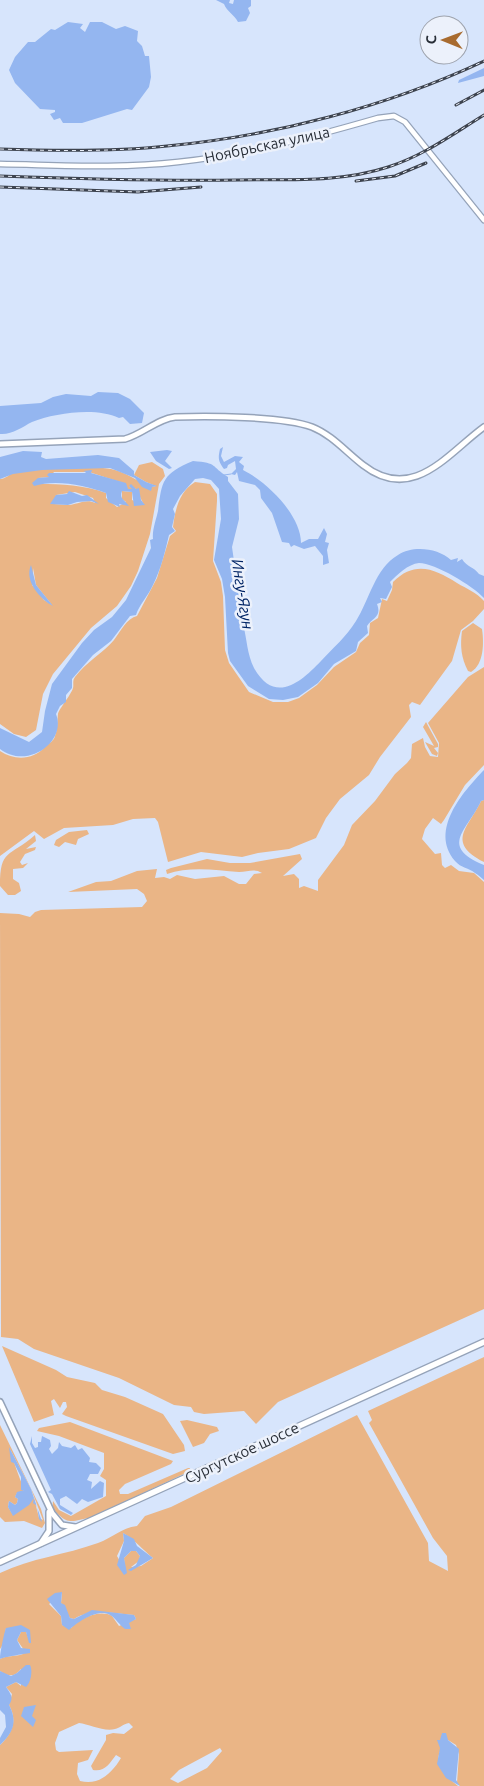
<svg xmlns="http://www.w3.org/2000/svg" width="484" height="1786" font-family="Ubuntu,sans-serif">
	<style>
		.green { fill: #eab586; fill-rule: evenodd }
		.water { fill: #94b6f0 }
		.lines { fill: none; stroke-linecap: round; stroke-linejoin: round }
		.stream { stroke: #94b6f0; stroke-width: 1 }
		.tertiary-casing { stroke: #95a3b9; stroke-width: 7 }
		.secondary-casing { stroke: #95a3b9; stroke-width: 8 }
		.primary-casing { stroke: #95a3b9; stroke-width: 8 }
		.tertiary { stroke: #fff; stroke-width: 4.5 }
		.secondary { stroke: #fff; stroke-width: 5 }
		.primary { stroke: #fff; stroke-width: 5.5 }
		.rail-casing { stroke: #3d434e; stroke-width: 3 }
		.rail { stroke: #ecf1fb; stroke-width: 1; stroke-dasharray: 4; stroke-linecap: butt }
		.labels { text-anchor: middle; stroke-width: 5; stroke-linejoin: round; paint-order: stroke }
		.street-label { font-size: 15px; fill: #282e37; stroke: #ecf1fb }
		.water-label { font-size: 16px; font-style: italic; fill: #002465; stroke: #ecf1fb }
	</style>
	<rect width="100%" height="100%" fill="#d7e5fc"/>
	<g class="green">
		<path d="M152,462L163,469L165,476L159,484L150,534L138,571L131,586L117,606L91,628L53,674L43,694L36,730L26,737L14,734L0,724V479C6,479 9,474 14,473C39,469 86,464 111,469C127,472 137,482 152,487L156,486L146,482L134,475L139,465ZM54,472H89L123,483L127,489H133L129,486L136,489L144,505L132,500V492L122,491V499L126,502L117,507L106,498V493C84,485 62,484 39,484L38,478L50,477ZM75,492L93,498L95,503C86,498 77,505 67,505C63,505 58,504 54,504L56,495ZM33,568L36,585L52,605L44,600L32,585Z"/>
		<path d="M195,482L210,484L217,494V501L213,561L221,582L223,596L225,650L229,663L249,692L273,702H288L299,698L317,685L334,667L356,652L360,643L369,635L370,623L378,618L382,599L387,601L392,590L393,582C415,560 435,569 457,583C467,589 476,592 484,601V609L473,621L461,630L452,661L420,705L412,702L409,705L411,717L380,757L369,775L340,799L326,818L316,838L289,849L258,853L242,857L201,852L168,862L158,822L155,818L133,819L113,825L64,828L44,839L34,831L0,856V751C15,761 33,760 45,747C49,743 54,741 55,736C58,728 57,721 58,714C59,709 71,695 73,688C74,684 72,681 75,677C86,662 103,653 114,640C120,632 127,618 137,616L157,578L170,536L176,531L173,527C175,510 179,492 195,482Z"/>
		<path d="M473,623L482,629C484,643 484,664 471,672L468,671C461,658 460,645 462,631Z"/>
		<path d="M484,667V765L465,785L444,820L441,824L433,818L425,829L422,839L435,854L441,853L442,865L445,868L451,865L459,871L474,873L484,882V1309L278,1402L256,1424L244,1411L204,1414L194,1412L191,1407L174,1405L119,1378L34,1349L18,1339L1,1337L0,913L19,914L30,917L35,912L41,910L142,907L147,901L144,894L137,889L68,892L96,882L111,881L137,871L157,869L155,878L164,877L170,879L177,875L195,879L224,876L239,884H246L254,874L262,873C254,868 248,872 239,872C216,870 189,866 167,874L166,870L171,868L207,859L230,863H250L300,854L302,859L283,876L294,874L299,879V888L304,886L318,891V880L344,845L352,825L375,801L395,774L407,763L411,758L412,744L423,738L425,747L430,756L438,757L439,743L428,723L468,677Z"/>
		<polygon points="426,722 438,744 438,747 434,748 438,753 437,756 432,754 425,742 434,746 423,727"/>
		<path d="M484,800V862C445,842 469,827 481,801Z"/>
		<polygon points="87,830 89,834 78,839 76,845 65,842 59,847 54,845 56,840 69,832"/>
		<path d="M35,835L36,841L26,849L36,847L35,850L25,854L20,862L22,865L28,863L23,868L13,869V879L19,883L21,891L15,895H8L0,886C0,848 9,858 35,835Z"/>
		<polygon points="2,1346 56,1370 67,1377 95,1383 102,1390 125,1397 163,1414 184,1445 185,1451 173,1454 66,1416 62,1414 67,1407 66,1402 63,1402 60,1408 54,1399 51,1401 54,1415 34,1422"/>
		<path d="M484,1357V1786H460L457,1783L459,1754L456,1745L448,1740C430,1758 440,1772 458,1786H0V1745C12,1734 18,1721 9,1705L12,1694L6,1687L16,1682L21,1686V1669C15,1677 8,1677 0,1671V1659C7,1655 15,1657 23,1654L24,1650L17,1640L21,1632H26L28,1637L30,1635V1630L6,1628L4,1643L0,1649V1573C31,1558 65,1555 98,1543C112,1538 121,1528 137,1526L145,1516L171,1507L357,1415L428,1543L429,1561L448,1571L447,1556L433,1538L369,1423L372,1420L368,1411ZM123,1533C134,1539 143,1550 153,1558L141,1566L131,1567L139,1561L140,1556L136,1551H131L124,1558L125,1570L117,1556L124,1541ZM62,1593L61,1603L70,1618L74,1619C94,1607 113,1614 134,1615L136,1619L119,1626L112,1616C100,1609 80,1618 71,1628L62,1625L61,1616L49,1604ZM79,1723C89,1724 104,1732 115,1729C120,1728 123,1724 129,1723L133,1727L124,1734L113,1733L106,1735V1740L91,1766L93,1770C105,1772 109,1764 116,1755L121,1758C112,1773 99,1786 80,1781L77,1774L78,1763L88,1760L93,1750L59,1752L56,1750L55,1743L59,1732ZM220,1748L222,1751L207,1768L178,1783L170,1779L179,1770Z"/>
		<polygon points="187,1420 217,1427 219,1431 210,1434 204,1443 193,1447 180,1421"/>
		<path d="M70,1422L173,1461L171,1464L125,1484L119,1490L120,1494H128L188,1468H190V1471L90,1518C77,1519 70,1526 59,1515C54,1511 52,1508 53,1501L59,1510L71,1516L106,1496V1480L100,1476L104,1469V1453L59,1436L37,1431L39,1428Z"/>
		<path d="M0,1425L41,1509L45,1523L42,1528L24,1521L5,1522L0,1517ZM10,1449L31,1489L43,1520L39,1518L34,1498L13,1515L8,1507L9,1501L15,1505L17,1503L18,1499L15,1497L17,1493L23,1492L24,1489C18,1474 14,1463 10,1449Z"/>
	</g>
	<g class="water">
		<path d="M216,0H230L229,3L233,4L234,0H251V6L248,8L250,13L246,21L238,22C234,14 227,12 224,4Z"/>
		<polygon points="68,22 83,24 80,28 85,32 90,22 102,22 116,29 125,26 138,31 137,41 142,46 145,56 149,56 151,77 149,87 132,110 127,109 82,123 63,123 60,118 54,120 50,114 55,112 55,110 40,109 15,83 9,70 15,57 28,42 35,42 51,29 55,30"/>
		<polygon points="484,68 484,76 458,83 459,80"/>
		<path d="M98,392L118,393L130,399L144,413L142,423L130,424L123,417L119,418C96,407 55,413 32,422C22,427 12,435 0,434V406L41,403L53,397L66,394L91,396Z"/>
		<path d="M223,447L221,456L224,462L235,456L243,457L239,462L244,466L243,470C267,482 301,515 301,543L309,539H318L324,528L327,534L325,542L329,543L327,550L329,563L323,565V556L315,546L304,549L294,545L291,547L289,543L282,542L272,513L261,498L260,490L255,485L239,481L237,472L235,475L231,474L236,469L235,461L228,465L227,468L224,469C218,461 218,458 220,449Z"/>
		<polygon points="167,450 172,451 165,461 172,468 169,469 156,461 150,452"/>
		<polygon points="23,451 42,452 41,457 46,459 98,455 119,458 134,471 134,475 146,482 157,486 152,487 151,491 142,487 135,478 110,468 42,470 13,474 0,479 0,457"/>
		<path d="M193,461C219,463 210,466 228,477V481L238,494L239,519L232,547L236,575L242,596L239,603C240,607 242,609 243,613C244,617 242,621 243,624C247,639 247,654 254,668C275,705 301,682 321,661C333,648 346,637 356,621C369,601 375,568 398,555C413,545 438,548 451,560L458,558L457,562L462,559C467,567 474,567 479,574L484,576V598C473,586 435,563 419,563C408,564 397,575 390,582L392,587L386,599L380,598L382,602L377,604C382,617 373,617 367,626L368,633L358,642L356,651L334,664L318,683L298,697L283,700L269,699L248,686L230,661L228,653L225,597L222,579L214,560L221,519L219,489L211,480L203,478L195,479L180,496L173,509L175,514L172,527L175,531L169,535C165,552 161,569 153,585C148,596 139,605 136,615L130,616L111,641L93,655L72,679V688L66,695V702L60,706L56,714C67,742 27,770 0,749V728L29,742L42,732L45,711L52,684L82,643L94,630L112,617L126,600L151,548L150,540L153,539C152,530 156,520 158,511C162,481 162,474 193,461Z"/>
		<path d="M92,470L91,473L126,483L128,489H132L129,486L131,484L136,489L139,488L141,500L145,505L134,506L132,492L122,491C119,499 125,500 129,506L119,504L120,507L108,502L106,493C85,485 55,479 34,486L32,483L38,478L49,477L47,475L49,473H85L86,472L83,471Z"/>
		<polygon points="69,491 82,496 87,495 99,504 91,501 77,502 68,505 50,504 56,495 67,494"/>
		<path d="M31,565L36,585L53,606C40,599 24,581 31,565Z"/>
		<path d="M484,770V800L481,801C468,830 438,846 484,865V880C481,878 479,875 475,873C469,868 461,868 455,861C429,830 463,792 484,770Z"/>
		<polygon points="32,1436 32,1443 35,1448 38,1447 38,1442 41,1442 42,1436 50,1440 51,1446 49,1449 52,1454 58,1448 59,1442 62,1446 71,1448 75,1445 78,1450 82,1448 90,1458 89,1462 96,1463 101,1468 98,1474 90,1474 87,1480 92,1482 91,1489 100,1481 104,1483 103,1497 88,1502 82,1499 77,1504 66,1496 60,1499 60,1505 73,1513 71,1515 60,1509 52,1494 48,1492 51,1490 30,1444"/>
		<polygon points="9,1447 31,1489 42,1522 39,1519 37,1506 33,1503 34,1498 29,1505 13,1516 8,1507 9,1501 15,1505 17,1503 18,1499 15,1497 17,1492 24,1490 21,1490 21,1477 14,1463 11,1462"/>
		<polygon points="123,1533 134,1539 137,1546 153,1558 131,1571 128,1570 136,1565 140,1556 136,1551 131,1551 124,1558 127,1573 124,1575 117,1565 124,1541"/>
		<path d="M62,1592L61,1603L65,1605L70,1618L74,1619L92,1610L134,1615L136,1619L129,1623L131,1629H125C119,1625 116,1618 110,1615C98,1608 78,1622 69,1630L62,1625L61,1616L47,1599L55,1593Z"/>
		<path d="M21,1625L30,1630L31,1643H29L26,1632H21L17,1640L21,1648L30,1649V1653C23,1654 4,1657 0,1659C0,1653 4,1633 6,1628Z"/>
		<path d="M26,1665H30C33,1670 31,1683 26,1687L16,1682L6,1687C11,1694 14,1698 9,1705C18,1722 13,1733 0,1745V1738L6,1727L5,1715L0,1710V1671L11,1676L17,1673Z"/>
		<polygon points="36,1705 32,1716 36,1720 33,1727 21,1716 24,1707"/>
		<polygon points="442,1733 446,1733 448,1740 459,1749 456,1780 460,1786 446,1778 437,1764 440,1748 437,1740 440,1740"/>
	</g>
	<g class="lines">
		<polyline class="stream" points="224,475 231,474"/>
		<g class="tertiary-casing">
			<path id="tertiary" d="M0,164C59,165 119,169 178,162C246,155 312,137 378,118L394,116L405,122L484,220"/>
		</g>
		<g class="secondary-casing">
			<g id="secondary">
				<path d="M0,444L125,439C143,434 157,419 175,417C209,416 282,416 312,427C332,435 346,452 363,465C413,504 448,453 484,427"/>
				<polyline points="0,1402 52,1513 62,1525 75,1527"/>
				<polyline points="41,1543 49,1531 49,1512"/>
			</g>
		</g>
		<g class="primary-casing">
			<polyline id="primary" points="0,1562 484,1342"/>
		</g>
		<use href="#tertiary" class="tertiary"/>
		<use href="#secondary" class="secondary"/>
		<use href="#primary" class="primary"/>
		<g class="rail-casing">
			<g id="rail">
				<polyline points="456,105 484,90"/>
				<path d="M0,149C55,151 112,152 167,146C274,136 386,107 484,61"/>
				<path d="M0,176C80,179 159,181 238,180C288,179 339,183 388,167C423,156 453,134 484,115"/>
				<polyline points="356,181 395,176 426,163"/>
				<polyline points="0,187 138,192 201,187"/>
			</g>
		</g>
		<use href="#rail" class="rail"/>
	</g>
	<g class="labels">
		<g class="street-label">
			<text transform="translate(267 145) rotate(-12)" y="5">Ноябрьская улица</text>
			<text transform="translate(242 1453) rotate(-25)" y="5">Сургутское шоссе</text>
		</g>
		<g class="water-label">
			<text transform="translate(243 594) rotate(81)" y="6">Ингу-Ягун</text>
		</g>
	</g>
	<g transform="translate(444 40) rotate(271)"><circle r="24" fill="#ecf1fb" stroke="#9ea3ad"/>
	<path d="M0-4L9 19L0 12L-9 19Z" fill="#a86b2f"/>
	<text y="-8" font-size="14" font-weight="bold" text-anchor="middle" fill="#282e37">С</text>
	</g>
</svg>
